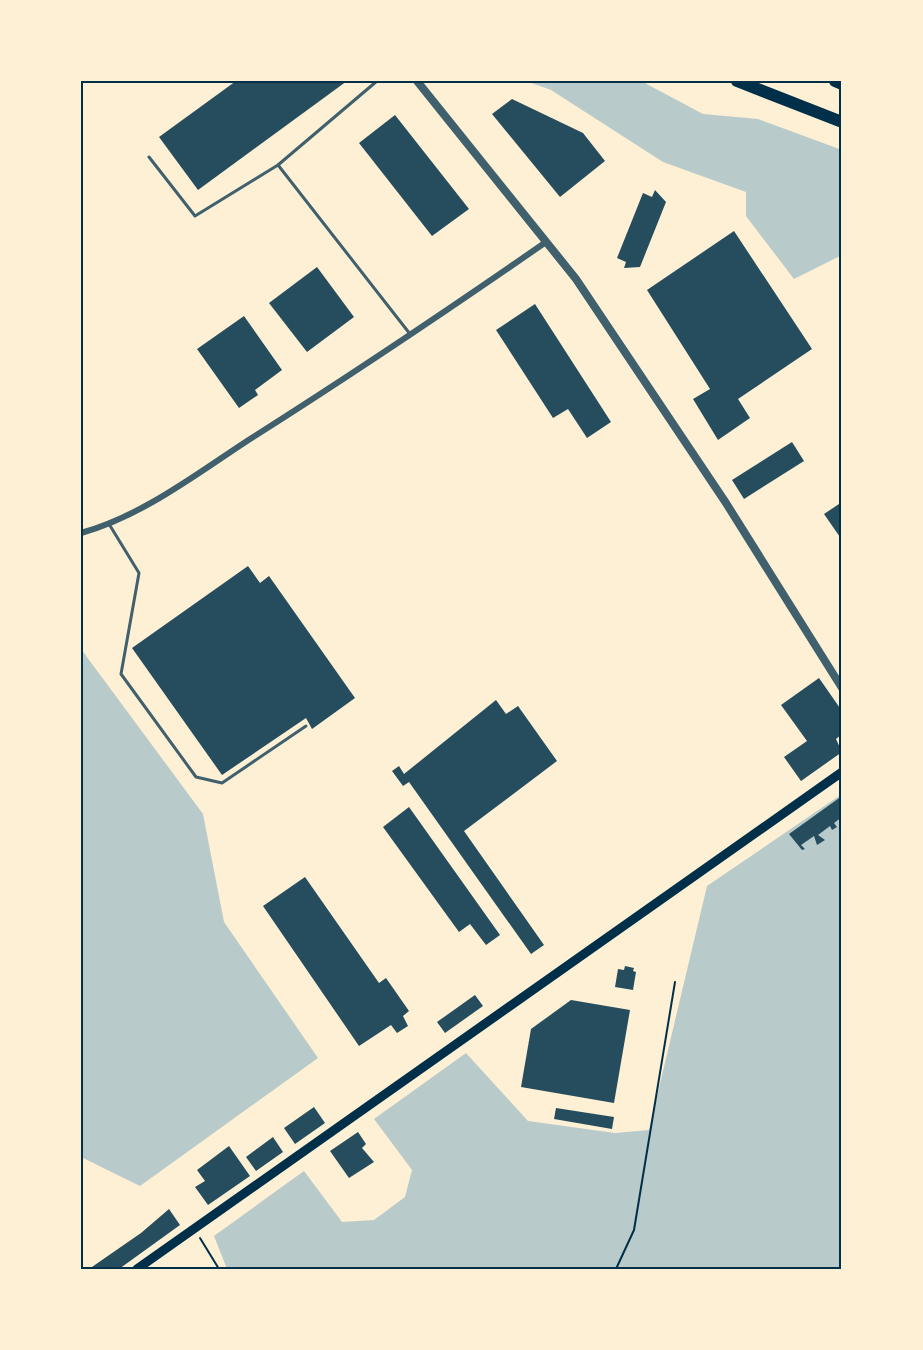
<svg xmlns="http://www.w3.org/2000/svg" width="923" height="1350" font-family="Jost,sans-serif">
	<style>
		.green { fill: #b9caca }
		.building { fill: #264d5e }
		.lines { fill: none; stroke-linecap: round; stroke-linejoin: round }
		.path { stroke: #003049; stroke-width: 2 }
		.service { stroke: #3f606c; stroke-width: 3 }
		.minor { stroke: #3f606c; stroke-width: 6 }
		.tertiary { stroke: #3f606c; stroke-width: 8 }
		.secondary { stroke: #003049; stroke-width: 9 }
		.motorway { stroke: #003049; stroke-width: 12 }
		.neatline { fill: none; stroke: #003049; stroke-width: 2 }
	</style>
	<rect width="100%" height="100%" fill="#fdf0d5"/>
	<g class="green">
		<polygon points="526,81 641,81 703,114 758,119 842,150 842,255 794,279 746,216 746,192 663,162 551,90"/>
		<polygon points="81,649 203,814 224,922 318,1058 140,1186 81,1157"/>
		<polygon points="842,794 842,1269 227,1269 214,1236 304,1171 342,1222 374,1220 405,1197 412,1170 374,1119 466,1053 528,1121 615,1133 649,1130 707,886"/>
	</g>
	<g class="building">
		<polygon points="236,81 347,81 198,190 159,137"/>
		<polygon points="512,99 583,133 605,161 560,197 492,114"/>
		<polygon points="395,115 469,209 432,236 359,143"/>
		<polygon points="655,190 666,202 640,267 624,268 626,262 617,258 643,193 652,197"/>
		<polygon points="734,231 812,349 738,399 750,418 718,440 693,399 710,389 647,290"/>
		<polygon points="317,267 354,317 307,352 269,303"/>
		<polygon points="535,304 611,422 587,438 568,409 553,418 496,330"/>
		<polygon points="244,316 282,370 255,390 258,395 239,408 197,349"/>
		<polygon points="792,442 804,461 744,499 732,480"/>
		<polygon points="842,502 842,540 824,514"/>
		<polygon points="248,566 260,583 269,576 355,698 312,729 306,718 222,775 132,648"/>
		<polygon points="819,678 842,711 842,734 836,739 842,752 801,781 784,757 807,741 781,705"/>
		<polygon points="496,700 506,714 518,706 557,761 464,831 544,945 531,954 409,782 403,786 392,771 399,766 404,774"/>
		<polygon points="842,796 842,817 834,823 837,827 832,830 830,826 818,835 825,840 817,845 814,836 801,845 805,849 802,850 789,834"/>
		<polygon points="409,807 500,935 486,945 470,924 459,932 383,827"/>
		<polygon points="305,877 379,983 386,978 409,1011 403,1016 408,1026 397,1033 391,1025 359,1046 263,906"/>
		<polygon points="625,966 634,968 633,971 636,972 633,990 615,987 618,969 624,970"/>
		<polygon points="475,995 483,1006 445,1033 437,1022"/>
		<polygon points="571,1000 630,1010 614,1103 521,1087 531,1029"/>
		<polygon points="314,1107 325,1123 295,1144 284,1128"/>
		<polygon points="556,1108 614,1117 612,1129 554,1119"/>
		<polygon points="358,1132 366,1144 362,1148 374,1162 349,1178 330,1151"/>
		<polygon points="273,1137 283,1152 256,1171 246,1157"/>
		<polygon points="229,1146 250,1176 208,1205 195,1187 205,1181 197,1170"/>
		<polygon points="169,1209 180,1225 119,1269 89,1269 141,1233"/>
	</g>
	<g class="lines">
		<g class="path">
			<polyline points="200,1238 219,1269"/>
			<polyline points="616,1269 634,1230 675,982"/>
		</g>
		<g class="service">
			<polyline points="377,81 278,165 410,334"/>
			<polyline points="149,157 195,216 278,165"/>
			<polyline points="109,524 139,573 121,674 196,777 222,783 306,726"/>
		</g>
		<path class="minor" d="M81,533C142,516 195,475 247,441C348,377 448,310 546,242"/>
		<polyline class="tertiary" points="417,81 576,279 726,503 842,688"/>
		<polyline class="secondary" points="137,1269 842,772"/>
		<g class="motorway">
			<polyline points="737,81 842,122"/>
			<polyline points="835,81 842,84"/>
		</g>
	</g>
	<rect width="923" height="1350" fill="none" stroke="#fdf0d5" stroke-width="165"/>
	<rect x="82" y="82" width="758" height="1186" class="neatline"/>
</svg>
